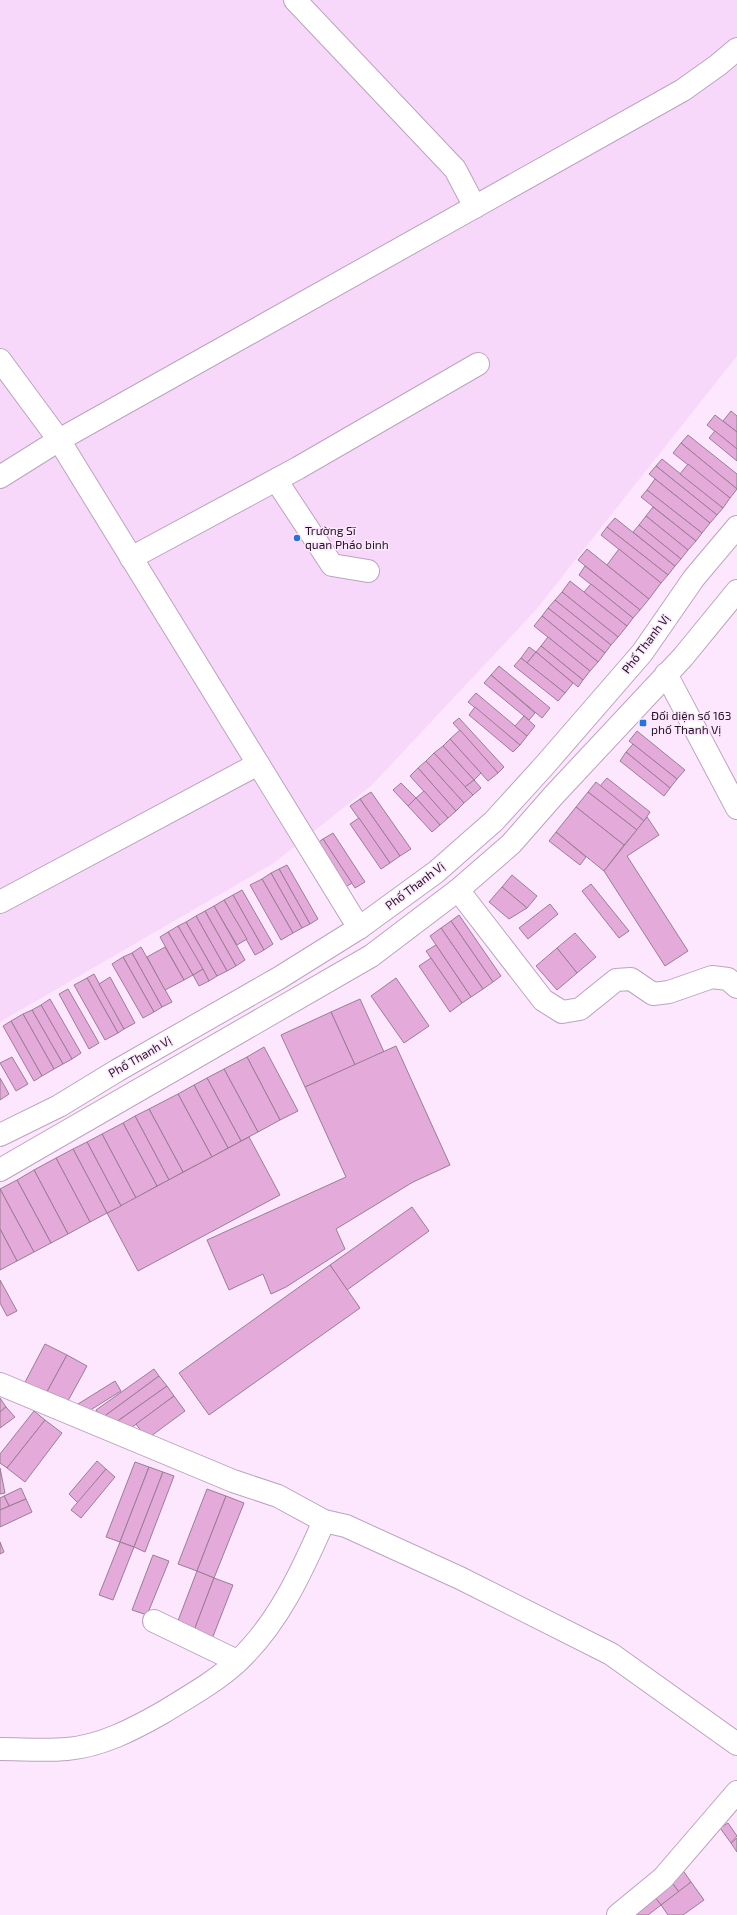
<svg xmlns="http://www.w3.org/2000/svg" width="737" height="1915" font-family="'Exo 2',sans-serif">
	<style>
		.built { fill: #f8d8fa }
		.building { fill: #e4aad9; stroke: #9a7d94 }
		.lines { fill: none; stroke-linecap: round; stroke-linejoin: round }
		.minor-casing { stroke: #bca3be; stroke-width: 24 }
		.major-casing { stroke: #bca3be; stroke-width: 24 }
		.minor { stroke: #fff; stroke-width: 22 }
		.major { stroke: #fff; stroke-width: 22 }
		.poi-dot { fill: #2872de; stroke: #fde7fe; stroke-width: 1.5 }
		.labels { text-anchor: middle; stroke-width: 3; stroke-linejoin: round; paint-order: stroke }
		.poi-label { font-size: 12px; fill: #201621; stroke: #fde7fe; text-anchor: start }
		.street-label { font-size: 12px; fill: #201621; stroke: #fde7fe }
	</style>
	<rect width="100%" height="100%" fill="#fde7fe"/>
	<polygon class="built" points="0,0 737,0 737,356 535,611 372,785 274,863 0,1022"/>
	<g class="building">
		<polygon points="731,411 737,416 737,432 723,421"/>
		<polygon points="715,415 737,432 737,449 707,425"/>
		<polygon points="715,431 737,449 737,461 709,438"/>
		<polygon points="688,435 737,474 737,489 681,443"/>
		<polygon points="681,443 737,489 730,498 673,453"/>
		<polygon points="662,459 723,508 717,515 656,466"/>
		<polygon points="688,464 730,498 723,508 680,474"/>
		<polygon points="656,466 717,515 710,523 649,474"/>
		<polygon points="655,479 710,523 702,533 647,490"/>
		<polygon points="647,490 702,533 696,541 641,497"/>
		<polygon points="653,507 696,541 688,550 646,516"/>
		<polygon points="646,516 688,550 681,559 639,525"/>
		<polygon points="615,518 675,566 668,575 607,527"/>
		<polygon points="639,525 681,559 675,566 633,532"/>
		<polygon points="607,527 668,575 661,583 601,535"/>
		<polygon points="587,549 649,599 640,610 578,560"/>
		<polygon points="619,549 661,583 649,599 607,565"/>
		<polygon points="585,566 640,610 633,618 579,575"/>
		<polygon points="570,581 627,626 618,637 562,592"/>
		<polygon points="591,584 633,618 627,626 584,592"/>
		<polygon points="562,592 618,637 611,645 555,600"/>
		<polygon points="555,600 611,645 605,653 548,608"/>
		<polygon points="548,608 605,653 598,662 542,616"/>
		<polygon points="542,616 598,662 590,671 534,626"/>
		<polygon points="548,637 590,671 583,680 541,646"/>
		<polygon points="541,646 583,680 578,687 536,652"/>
		<polygon points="529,647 536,652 527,663 521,658"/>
		<polygon points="536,652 573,683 565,693 527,663"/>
		<polygon points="521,658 565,693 558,701 514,666"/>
		<polygon points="499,666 550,708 542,718 491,675"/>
		<polygon points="491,675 535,713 529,720 484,683"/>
		<polygon points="476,693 527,736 520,745 468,702"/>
		<polygon points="475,707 520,745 513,752 469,715"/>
		<polygon points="524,716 535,726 527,736 515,726"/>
		<polygon points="459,718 504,767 498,773 453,723"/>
		<polygon points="460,730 498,773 488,781 450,739"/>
		<polygon points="637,731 685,770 677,779 629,741"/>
		<polygon points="450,739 481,773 474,780 443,746"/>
		<polygon points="633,744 677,779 670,788 626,752"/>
		<polygon points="443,746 474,780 465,787 434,753"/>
		<polygon points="626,752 670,788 664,796 620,761"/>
		<polygon points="434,753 473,795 464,803 426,761"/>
		<polygon points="426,761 464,803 456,811 418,768"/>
		<polygon points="418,768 456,811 448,818 410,776"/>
		<polygon points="607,778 650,812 644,821 600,786"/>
		<polygon points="474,780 481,788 473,795 465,787"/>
		<polygon points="596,782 644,821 637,830 588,792"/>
		<polygon points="401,783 416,798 408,806 393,790"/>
		<polygon points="424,791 448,818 440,825 416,798"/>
		<polygon points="371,792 411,849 400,856 360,799"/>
		<polygon points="588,792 637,830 624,845 576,807"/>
		<polygon points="416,798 440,825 432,832 408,806"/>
		<polygon points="360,799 400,856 390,863 350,806"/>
		<polygon points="576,807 624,845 604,871 556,832"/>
		<polygon points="647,817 659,835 627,856 688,951 665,966 604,871"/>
		<polygon points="359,818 390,863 381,869 350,824"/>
		<polygon points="556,832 586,857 580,865 549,841"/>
		<polygon points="333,833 365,882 355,888 323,839"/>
		<polygon points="323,839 352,883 342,889 313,846"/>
		<polygon points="287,865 318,919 310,924 279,869"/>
		<polygon points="279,869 310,924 302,928 271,873"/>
		<polygon points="271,873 302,928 293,933 262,879"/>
		<polygon points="512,875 537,896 527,908 502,887"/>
		<polygon points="262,879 293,933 281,940 250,885"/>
		<polygon points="591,884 629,931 619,938 582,891"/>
		<polygon points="502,887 527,908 509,919 489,902"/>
		<polygon points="242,890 273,944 264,950 233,895"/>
		<polygon points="233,895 264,950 255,955 224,900"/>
		<polygon points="224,900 247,939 237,945 214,906"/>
		<polygon points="550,904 558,914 528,939 519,928"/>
		<polygon points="214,906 245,960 236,966 205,911"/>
		<polygon points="205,911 236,966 227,971 196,916"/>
		<polygon points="459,915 501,976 493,982 451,921"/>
		<polygon points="196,916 227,971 217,976 186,922"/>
		<polygon points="451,921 493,982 483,989 441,928"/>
		<polygon points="186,922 217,976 209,981 178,926"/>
		<polygon points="178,926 203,969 193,975 168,932"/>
		<polygon points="441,928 483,989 471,997 430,936"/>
		<polygon points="168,932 193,975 184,980 160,937"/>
		<polygon points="575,933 596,957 577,973 557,948"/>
		<polygon points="436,945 471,997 462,1003 426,951"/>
		<polygon points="141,947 172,1002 162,1007 132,953"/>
		<polygon points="165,947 184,980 165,990 147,957"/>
		<polygon points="557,948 577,973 557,990 536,966"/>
		<polygon points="132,953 162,1007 154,1012 123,957"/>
		<polygon points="123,957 154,1012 143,1018 112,964"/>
		<polygon points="431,958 462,1003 450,1012 419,966"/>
		<polygon points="203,969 209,981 199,986 193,975"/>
		<polygon points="94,974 124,1029 118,1033 87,978"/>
		<polygon points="110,977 135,1023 124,1029 99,984"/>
		<polygon points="87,978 118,1033 105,1040 74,985"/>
		<polygon points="396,978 429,1026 404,1043 371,996"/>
		<polygon points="68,989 99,1043 89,1049 59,994"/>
		<polygon points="50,999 81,1053 72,1059 41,1005"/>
		<polygon points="360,999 384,1052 355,1065 331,1012"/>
		<polygon points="41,1005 72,1059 63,1064 32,1010"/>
		<polygon points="32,1010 63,1064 54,1069 23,1014"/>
		<polygon points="331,1012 355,1065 305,1087 281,1035"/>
		<polygon points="23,1014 54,1069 42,1076 11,1021"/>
		<polygon points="11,1021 42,1076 34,1081 3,1026"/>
		<polygon points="396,1046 450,1165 413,1182 336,1229 345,1249 286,1287 271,1294 263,1274 229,1290 207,1240 346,1177 305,1087"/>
		<polygon points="264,1047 298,1111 280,1120 247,1057"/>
		<polygon points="12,1057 28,1084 16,1091 0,1063"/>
		<polygon points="247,1057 280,1120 258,1132 224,1069"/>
		<polygon points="224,1069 258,1132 241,1141 207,1078"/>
		<polygon points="0,1078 9,1094 0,1100"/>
		<polygon points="207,1078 241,1141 228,1148 194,1085"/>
		<polygon points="194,1085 228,1148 212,1157 178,1094"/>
		<polygon points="178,1094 212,1157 183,1172 149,1109"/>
		<polygon points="149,1109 183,1172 169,1180 135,1116"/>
		<polygon points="135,1116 169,1180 157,1186 123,1123"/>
		<polygon points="123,1123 157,1186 136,1198 102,1134"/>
		<polygon points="102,1134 136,1198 121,1206 87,1142"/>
		<polygon points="249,1137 280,1195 138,1271 107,1213"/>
		<polygon points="87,1142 121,1206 107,1213 73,1149"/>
		<polygon points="73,1149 107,1213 90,1222 56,1158"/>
		<polygon points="56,1158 90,1222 68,1234 34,1170"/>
		<polygon points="34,1170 68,1234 51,1243 17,1180"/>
		<polygon points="17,1180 51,1243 34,1252 0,1189"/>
		<polygon points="0,1189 34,1252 17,1261 0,1229"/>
		<polygon points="412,1207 429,1231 347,1290 330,1265"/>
		<polygon points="0,1229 17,1261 0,1270"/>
		<polygon points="330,1265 360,1308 209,1415 179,1373"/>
		<polygon points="0,1280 17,1311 7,1316 0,1303"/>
		<polygon points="45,1344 67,1355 43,1399 22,1388"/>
		<polygon points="67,1355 87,1366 63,1410 43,1399"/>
		<polygon points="154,1369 159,1376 102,1418 96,1410"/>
		<polygon points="159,1376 167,1386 109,1427 102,1418"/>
		<polygon points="115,1381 121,1391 84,1414 78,1404"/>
		<polygon points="167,1386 174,1396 123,1434 115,1423"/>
		<polygon points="174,1396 185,1411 147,1439 136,1424"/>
		<polygon points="0,1398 6,1407 0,1412"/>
		<polygon points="6,1407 15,1417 0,1428 0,1412"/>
		<polygon points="34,1411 45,1420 7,1468 0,1463 0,1454"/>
		<polygon points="45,1420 62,1433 25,1482 7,1468"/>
		<polygon points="97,1461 106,1469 78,1503 69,1494"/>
		<polygon points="135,1462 149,1467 120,1542 106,1537"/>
		<polygon points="149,1467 163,1472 134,1547 120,1542"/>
		<polygon points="0,1468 5,1493 0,1494"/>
		<polygon points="106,1469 115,1477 81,1518 71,1510"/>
		<polygon points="163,1472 174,1476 145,1552 134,1547"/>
		<polygon points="21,1488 26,1499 9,1506 4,1496"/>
		<polygon points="207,1489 226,1496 197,1571 178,1564"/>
		<polygon points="4,1496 9,1506 0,1510 0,1498"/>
		<polygon points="226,1496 244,1503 214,1578 197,1571"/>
		<polygon points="26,1499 32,1512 0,1527 0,1510"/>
		<polygon points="0,1542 4,1552 0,1554"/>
		<polygon points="120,1542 134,1547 113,1600 99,1595"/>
		<polygon points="153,1555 169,1561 147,1615 132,1610"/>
		<polygon points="197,1571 214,1578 193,1633 176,1626"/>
		<polygon points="214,1578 233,1585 212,1639 193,1633"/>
		<polygon points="728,1823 737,1836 731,1843 720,1828"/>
		<polygon points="737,1838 737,1852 731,1843"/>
		<polygon points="682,1869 691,1882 679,1892 669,1879"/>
		<polygon points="669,1879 679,1892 661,1905 651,1892"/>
		<polygon points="691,1882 704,1900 683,1915 668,1915 661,1905"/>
		<polygon points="651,1892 661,1905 648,1915 636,1915 630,1907"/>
	</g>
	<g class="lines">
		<g class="minor-casing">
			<g id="minor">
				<polyline points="295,0 455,169 475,207"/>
				<polyline points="0,360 59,440 359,928"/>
				<polyline points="0,477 59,440 683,90 718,65 737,49"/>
				<polyline points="276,480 332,565 368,571"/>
				<polyline points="131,558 298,468 478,364"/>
				<polyline points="666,674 737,808"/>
				<polyline points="458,890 543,1000 562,1012 580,1009 616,980 631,979 653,994 669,992 712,977 728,979 737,987"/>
				<polyline points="0,902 258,764"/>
				<polyline points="0,1384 233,1481 278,1496 324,1521 346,1526 460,1578 611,1654 737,1744"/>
				<polyline points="154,1621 237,1661"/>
				<path d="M0,1749C22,1749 45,1751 67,1749C101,1746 132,1730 162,1713C188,1697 215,1682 237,1662C278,1624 302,1571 324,1521"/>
				<polyline points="618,1915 663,1878 737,1792"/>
			</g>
		</g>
		<g class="major-casing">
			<g id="major">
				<polyline points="0,1135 59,1106 118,1070 279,978 359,928 436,872 494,821 544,766 642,653 694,578 737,527"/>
				<polyline points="0,1170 371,956 458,890 511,844 554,795 683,657 737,591"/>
			</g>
		</g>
		<use href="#minor" class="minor"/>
		<use href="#major" class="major"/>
	</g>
	<g class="poi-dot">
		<circle cx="297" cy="538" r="4"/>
		<rect x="639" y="719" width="8" height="8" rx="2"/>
	</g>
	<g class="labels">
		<g class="poi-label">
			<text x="305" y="535">Trường Sĩ<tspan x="305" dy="14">quan Pháo binh</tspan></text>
			<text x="651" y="720">Đối diện số 163<tspan x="651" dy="14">phố Thanh Vị</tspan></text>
		</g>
		<g class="street-label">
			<text transform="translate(646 644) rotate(-53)" y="4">Phố Thanh Vị</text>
			<text transform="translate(415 886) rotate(-37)" y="4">Phố Thanh Vị</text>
			<text transform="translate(140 1057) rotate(-30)" y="4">Phố Thanh Vị</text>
		</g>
	</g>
</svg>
